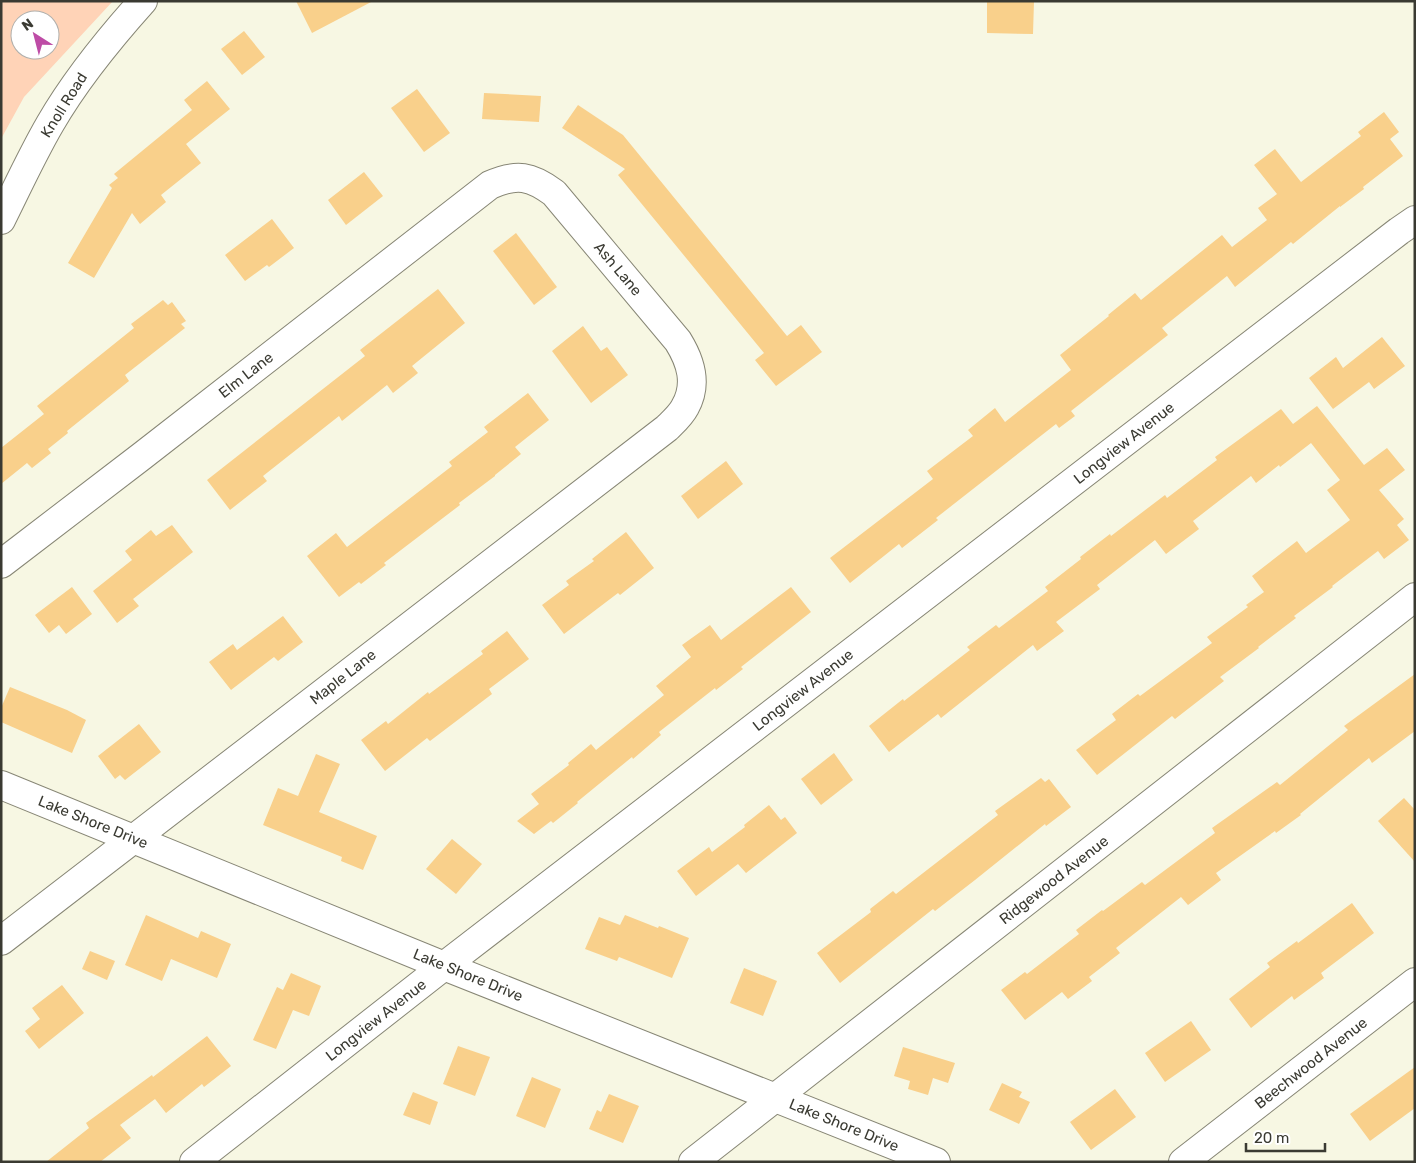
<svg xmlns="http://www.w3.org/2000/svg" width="1416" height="1163" font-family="Rubik,sans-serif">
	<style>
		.green { fill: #ffd3b7; fill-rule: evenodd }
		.building { fill: #f9d08b }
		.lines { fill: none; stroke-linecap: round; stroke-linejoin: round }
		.minor-casing { stroke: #878675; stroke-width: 30 }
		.minor { stroke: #fff; stroke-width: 28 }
		.labels { text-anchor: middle; stroke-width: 4.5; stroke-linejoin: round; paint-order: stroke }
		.street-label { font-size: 15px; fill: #3a3a32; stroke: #fff }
	</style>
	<rect width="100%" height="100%" fill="#f7f7e3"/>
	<path class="green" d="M1,1H113L24,97L1,139ZM20,20H50V50H20Z"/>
	<g class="building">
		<polygon points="296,1 373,1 312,33"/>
		<polygon points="987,1 1034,1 1033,34 987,33"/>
		<polygon points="244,31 265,57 242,75 221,49"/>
		<polygon points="207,81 230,109 186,144 201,163 161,195 166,202 140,224 132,213 94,278 68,263 112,188 109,185 118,178 114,174 192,110 184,100"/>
		<polygon points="417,89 450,133 424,152 391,108"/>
		<polygon points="484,93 541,96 539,122 482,119"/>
		<polygon points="578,105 623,135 787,336 801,325 822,352 776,386 755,360 764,353 618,175 625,169 562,128"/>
		<polygon points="1384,112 1399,132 1390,139 1403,156 1363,187 1364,189 1340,207 1340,206 1293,244 1291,242 1235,287 1227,276 1162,328 1168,335 1071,411 1075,416 1059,428 1056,424 936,518 938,520 902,548 899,544 850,583 830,558 933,479 927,471 973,436 968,430 995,408 1005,422 1071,370 1060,355 1109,316 1108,315 1135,293 1141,300 1222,235 1232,247 1267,220 1258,208 1277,194 1254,165 1275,149 1301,182 1361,136 1358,132"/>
		<polygon points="364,172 383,196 346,225 328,200"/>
		<polygon points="272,219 294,248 269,267 267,265 245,281 225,255"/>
		<polygon points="516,233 557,287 534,305 493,251"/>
		<polygon points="438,289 465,323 412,366 418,373 393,393 387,385 342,421 339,416 263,476 267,481 230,510 207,480 365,356 360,350"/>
		<polygon points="163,300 168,305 172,302 186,321 181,324 185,328 125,375 129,381 67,431 68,433 48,449 51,453 32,468 27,463 1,484 1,448 44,414 37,406 134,328 131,324"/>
		<polygon points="583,326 601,351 607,347 628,375 591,403 552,351"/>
		<polygon points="1382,337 1405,366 1374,389 1369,382 1333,409 1309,378 1336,357 1343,368"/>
		<polygon points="528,393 549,420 515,447 521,454 495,475 495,476 459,503 460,505 384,563 386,565 361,584 359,582 339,597 307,556 336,533 347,547 452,466 449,462 488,432 484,427"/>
		<polygon points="1317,406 1364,465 1387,448 1405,470 1379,490 1404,519 1397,525 1409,540 1384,559 1378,551 1332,586 1333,587 1294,616 1296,618 1258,647 1259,648 1220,677 1224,681 1175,719 1172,716 1097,775 1076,750 1116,720 1112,714 1138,694 1140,696 1212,643 1207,637 1248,607 1246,605 1264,592 1252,576 1297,541 1306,553 1350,520 1327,490 1340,480 1311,443 1280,467 1279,465 1256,483 1251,476 1193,521 1199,529 1166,554 1155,540 1097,585 1100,589 1056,622 1064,631 1037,651 1033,645 941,718 938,714 889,752 869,726 903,699 904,701 970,650 967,647 996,625 999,628 1048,591 1045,587 1081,559 1080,557 1110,534 1111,536 1165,495 1167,498 1217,460 1215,457 1281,409 1293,424"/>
		<polygon points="726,461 743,484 698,519 681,496"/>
		<polygon points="172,525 193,552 133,599 139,606 117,623 93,591 132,560 125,551 151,530 156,536"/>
		<polygon points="626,532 654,568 620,595 618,593 564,634 542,605 569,585 566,581 594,561 592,559"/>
		<polygon points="72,587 92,614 66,634 59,625 49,633 35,615"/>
		<polygon points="791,587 811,612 741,667 743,669 716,690 715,688 659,732 661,735 633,759 632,757 577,802 578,803 553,823 551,821 534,834 517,821 539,804 531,794 569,765 568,763 591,744 596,750 664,695 656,686 691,657 682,645 710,625 721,640"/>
		<polygon points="283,616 303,642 278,661 274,657 231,690 209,662 233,644 237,650"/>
		<polygon points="507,631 529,659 489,689 492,694 430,741 427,738 385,771 361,740 386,721 388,724 428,692 429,694 483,654 481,651"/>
		<polygon points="1415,674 1415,731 1372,763 1369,758 1300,814 1301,815 1276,833 1275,831 1216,873 1221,880 1188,905 1181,897 1116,948 1120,953 1089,977 1092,981 1068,999 1062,992 1025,1020 1001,990 1025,972 1027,974 1079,934 1076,930 1102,910 1103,911 1142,882 1145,885 1215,833 1212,828 1277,782 1280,785 1348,730 1344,726"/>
		<polygon points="10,687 67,710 86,720 72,753 1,722 1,708"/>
		<polygon points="139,724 161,752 125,780 120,775 115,779 98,756"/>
		<polygon points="834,753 853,780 821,805 801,779"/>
		<polygon points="316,754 340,764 319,812 377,836 363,870 341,861 342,857 263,825 278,788 298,796"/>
		<polygon points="1041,778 1045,782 1049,779 1071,807 1046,826 1045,824 975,880 935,911 933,909 840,983 817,953 871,912 870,909 893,891 896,894 998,815 995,811"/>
		<polygon points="1404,798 1415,810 1415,862 1378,821"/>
		<polygon points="769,805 781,820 785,817 797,833 746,873 738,864 696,896 677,871 709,847 712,852 745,827 744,825"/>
		<polygon points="452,839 482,864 456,894 426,869"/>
		<polygon points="1352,903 1374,933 1321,973 1324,978 1294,1000 1292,996 1251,1028 1229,999 1270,967 1267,963 1297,941 1298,943"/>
		<polygon points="146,915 198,938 201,931 231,944 217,978 171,959 162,981 125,965"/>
		<polygon points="625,915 658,928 659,926 689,938 672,978 619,957 617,961 585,949 599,917 620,925"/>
		<polygon points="90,951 115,961 107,980 82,969"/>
		<polygon points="744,968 777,981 763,1016 730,1003"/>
		<polygon points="291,973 321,986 309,1016 293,1010 276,1049 253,1040 277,987 283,990"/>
		<polygon points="62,985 84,1013 39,1049 25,1031 40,1019 32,1008"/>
		<polygon points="1191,1021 1211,1050 1165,1082 1145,1053"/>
		<polygon points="207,1036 231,1066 204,1087 202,1084 166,1113 155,1099 120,1125 131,1138 100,1162 46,1162 89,1128 86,1123 152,1075 153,1077"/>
		<polygon points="458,1046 490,1057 475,1096 443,1084"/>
		<polygon points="903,1047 955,1063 948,1083 933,1078 928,1095 908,1089 910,1081 894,1076"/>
		<polygon points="1415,1067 1415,1108 1370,1141 1350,1114"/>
		<polygon points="532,1077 561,1089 545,1128 516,1116"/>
		<polygon points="1002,1083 1022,1092 1019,1097 1030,1102 1019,1124 989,1110"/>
		<polygon points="1115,1089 1136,1117 1091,1150 1070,1122"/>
		<polygon points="413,1092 438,1102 430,1125 403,1115"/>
		<polygon points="609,1094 639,1106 623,1143 589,1129 597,1110 601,1112"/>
	</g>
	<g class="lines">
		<g class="minor-casing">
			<g id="minor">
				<path d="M1,220C17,188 32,155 50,124C76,79 108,40 143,1"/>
				<path d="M1,564L142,456L490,185C517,173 531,176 554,193L678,341C691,362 698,384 685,407C681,415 673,422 667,428L1,941"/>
				<polyline points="1,785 444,966 936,1162"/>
				<polyline points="194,1162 444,966 1399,231 1415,220"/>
				<polyline points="693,1162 1415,597"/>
				<polyline points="1183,1162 1415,982"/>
			</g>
		</g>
		<use href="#minor" class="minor"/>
	</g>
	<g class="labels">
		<g class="street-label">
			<text transform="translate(64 105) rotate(-58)" y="5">Knoll Road</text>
			<text transform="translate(618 269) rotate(50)" y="5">Ash Lane</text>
			<text transform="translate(246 375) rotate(-38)" y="5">Elm Lane</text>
			<text transform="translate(1124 443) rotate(-38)" y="5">Longview Avenue</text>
			<text transform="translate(343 677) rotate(-38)" y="5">Maple Lane</text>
			<text transform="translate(803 690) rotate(-38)" y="5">Longview Avenue</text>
			<text transform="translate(93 822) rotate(22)" y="5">Lake Shore Drive</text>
			<text transform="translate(1054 880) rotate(-38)" y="5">Ridgewood Avenue</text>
			<text transform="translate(468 975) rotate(22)" y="5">Lake Shore Drive</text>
			<text transform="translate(376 1020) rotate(-38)" y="5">Longview Avenue</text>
			<text transform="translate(1311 1063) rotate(-38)" y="5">Beechwood Avenue</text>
			<text transform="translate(844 1125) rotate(22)" y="5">Lake Shore Drive</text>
		</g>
	</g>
	<rect width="1416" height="1163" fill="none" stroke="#3a3a32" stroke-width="5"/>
	<g transform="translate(35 35) rotate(324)"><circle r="24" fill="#ffffff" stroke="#b0b0ad"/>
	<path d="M0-4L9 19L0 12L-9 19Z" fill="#be4ca6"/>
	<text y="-8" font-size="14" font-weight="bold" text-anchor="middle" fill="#3a3a32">N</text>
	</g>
	<path d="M1246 1143v8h79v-8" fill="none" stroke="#3a3a32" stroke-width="2.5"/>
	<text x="1254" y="1143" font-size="15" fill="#3a3a32" stroke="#ffffff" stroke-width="4" paint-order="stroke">20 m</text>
</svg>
